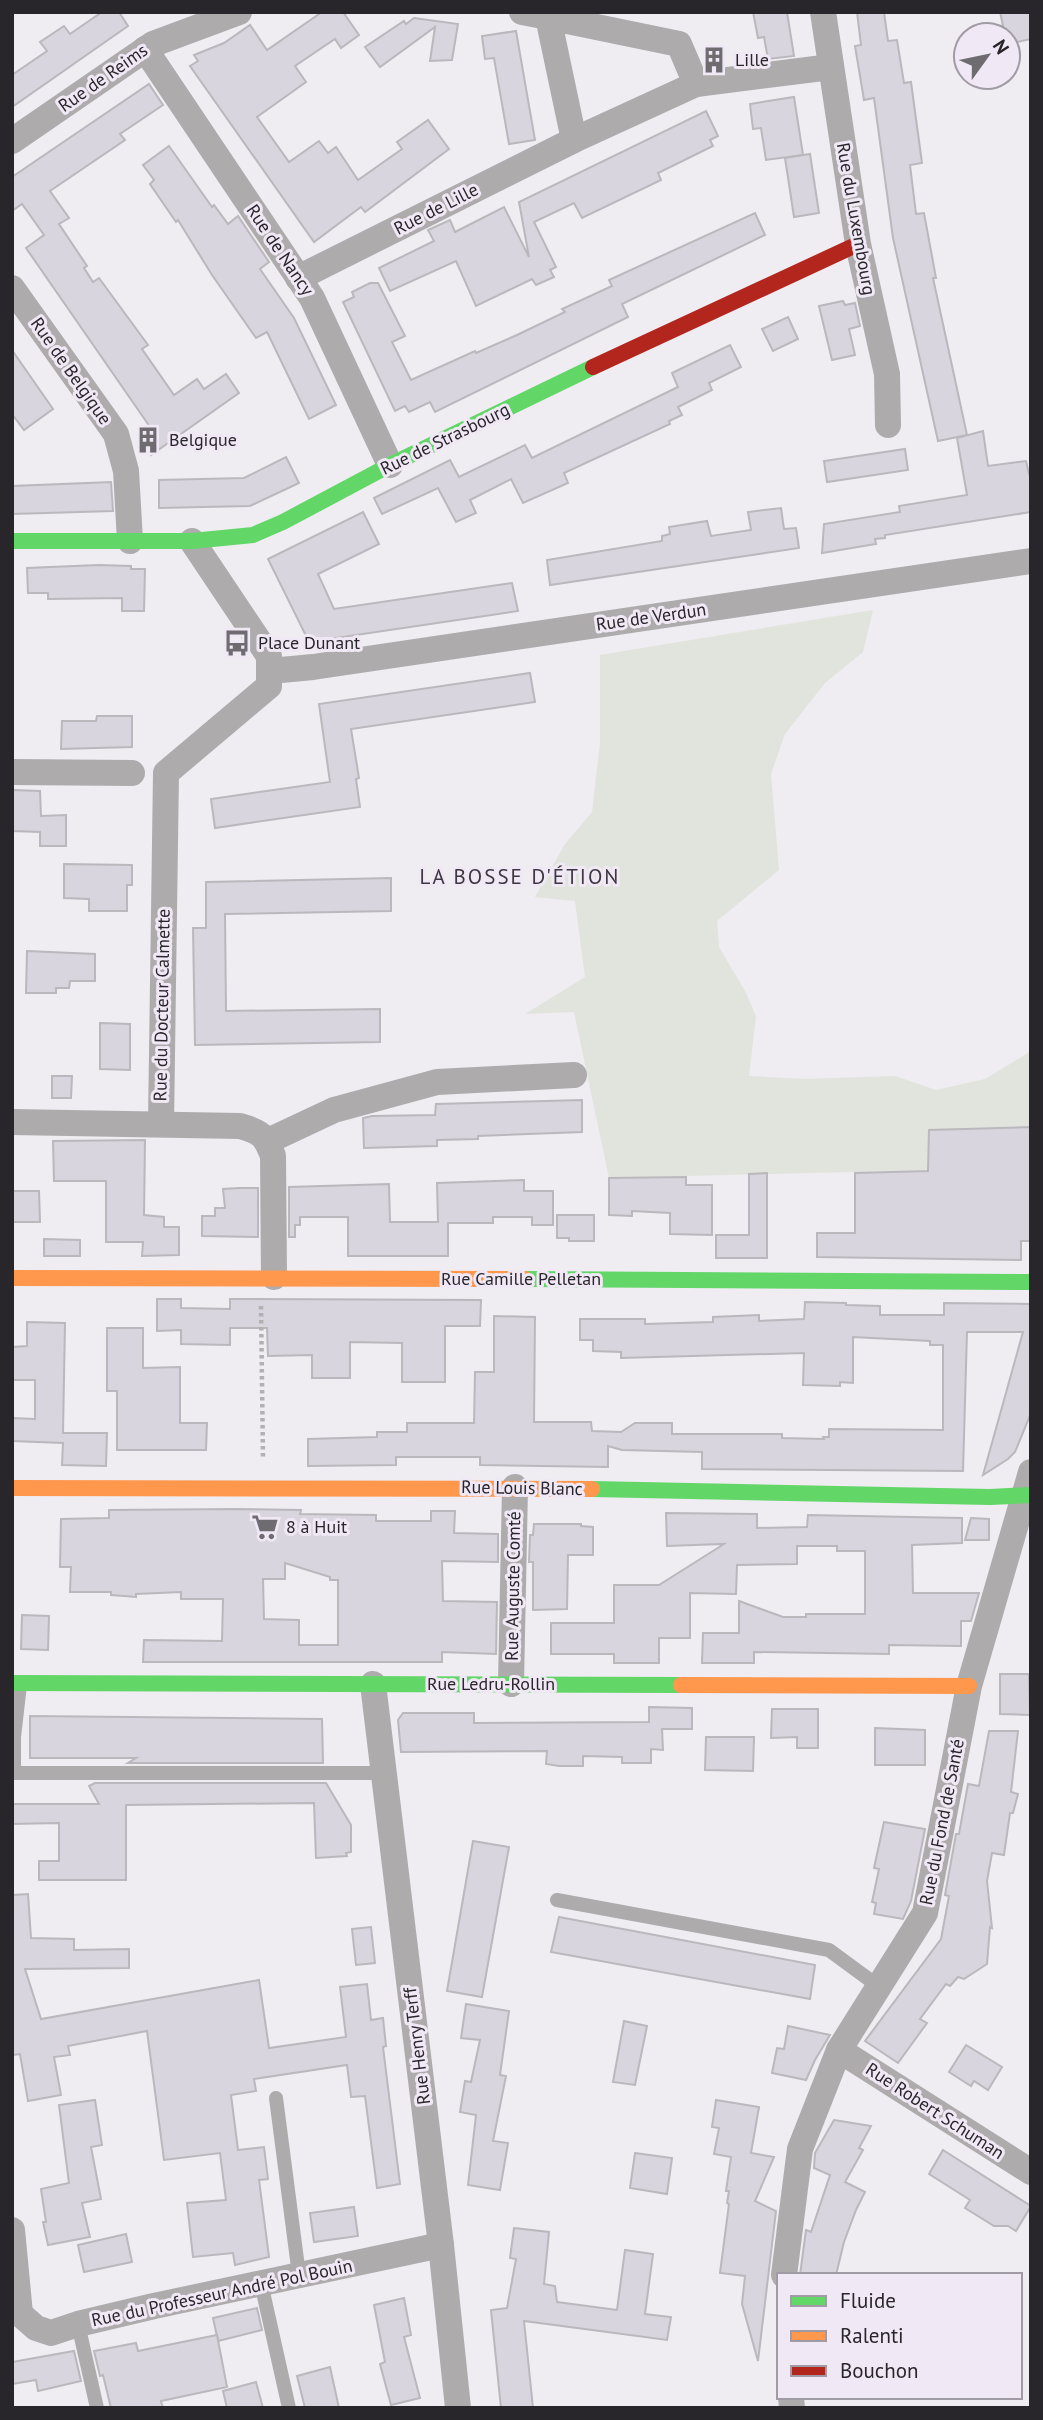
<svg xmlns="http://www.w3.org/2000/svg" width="1043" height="2420" font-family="'PT Sans',sans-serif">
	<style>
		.green { fill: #e1e4dc }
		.building { fill: #d8d5de; stroke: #bab8bd; stroke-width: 2; fill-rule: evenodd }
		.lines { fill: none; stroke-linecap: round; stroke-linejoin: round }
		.path { stroke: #b3b0b2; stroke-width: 4.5; stroke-dasharray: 3.5 3.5; stroke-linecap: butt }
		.lane { stroke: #aeabad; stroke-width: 14 }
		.street { stroke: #aeabad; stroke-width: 26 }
		.fast { stroke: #63d668; stroke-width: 16 }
		.slow { stroke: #ff974d; stroke-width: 16 }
		.jam { stroke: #b3261e; stroke-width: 16 }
		.labels { text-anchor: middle; stroke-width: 6; stroke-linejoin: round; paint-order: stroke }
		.poi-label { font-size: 18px; fill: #29262b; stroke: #f0e9f5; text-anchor: start }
		.street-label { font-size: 18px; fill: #29262b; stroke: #f0e9f5 }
		.quarter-label { font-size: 21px; letter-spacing: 2px; fill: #3d3741; stroke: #f0e9f5 }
	</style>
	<rect width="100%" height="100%" fill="#efecf2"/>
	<polygon class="green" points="873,610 863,652 825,683 785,734 771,774 779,870 717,921 719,947 745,991 756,1016 749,1076 803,1079 895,1076 936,1090 985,1079 1031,1051 1031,1127 929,1130 928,1170 609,1178 574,1012 525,1014 585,977 575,901 535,897 565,844 592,812 600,743 600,655"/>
	<g class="building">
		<polygon points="102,12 119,12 128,26 12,107 12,75 47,51 40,42 64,26 70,34"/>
		<polygon points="322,12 343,12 359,35 341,48 335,39 295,66 306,82 257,117 289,162 319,141 328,153 336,147 358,180 402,149 397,142 428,120 449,149 365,212 361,207 314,242 190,66 198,61 194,55 224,43 250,25 267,50"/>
		<polygon points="753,12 787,12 794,56 768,59 764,37 758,38"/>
		<polygon points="857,12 884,12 888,41 897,40 904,83 911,82 922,163 910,165 916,214 924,213 936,278 933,278 967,435 938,441 893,238 874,98 864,100 855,46 861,45"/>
		<polygon points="1000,12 1031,12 1031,39 1008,44 1008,35 1005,35"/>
		<polygon points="414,18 458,24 452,60 430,61 435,27 380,67 365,47 404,21 406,24"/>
		<polygon points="516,31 535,140 509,144 494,58 485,59 482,36"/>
		<polygon points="149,84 163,105 120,134 125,140 50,191 69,218 59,224 87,266 84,268 93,282 99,278 148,345 142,349 174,395 197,379 204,389 226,374 239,393 151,455 138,436 150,427 26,248 44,235 22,204 12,211 12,177"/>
		<polygon points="794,97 803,155 766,160 761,128 753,129 750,104"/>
		<polygon points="706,111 718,136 710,140 713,146 658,173 661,180 582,218 574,203 534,222 556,267 550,270 554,277 536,285 532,279 476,306 456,261 390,291 379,268 434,241 428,230 450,220 455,232 504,207 529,257 519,202"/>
		<polygon points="169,146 212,207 214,205 228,224 238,216 269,262 260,269 294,318 336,405 309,419 267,332 256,338 212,275 178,220 176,222 150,184 154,180 143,165"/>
		<polygon points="810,154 819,213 794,217 785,158"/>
		<polygon points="755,213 765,235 622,304 628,317 435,412 430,402 409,412 405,406 395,411 343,302 354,297 352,292 370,283 378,283 405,336 392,342 411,380 475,351 476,353 517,335 565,312 562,309 612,286 609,280"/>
		<polygon points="843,301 845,305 855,303 860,326 849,329 855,355 832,360 819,306"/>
		<polygon points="788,317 798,339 773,351 762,329"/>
		<polygon points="730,345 741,367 709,383 712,390 678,407 682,415 669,421 670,424 564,473 568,483 523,503 511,479 470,500 476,513 456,522 438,488 382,514 374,498 450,460 459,477 525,445 532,458 678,387 672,373"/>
		<polygon points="12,350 53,409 24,430 12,414"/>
		<polygon points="983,431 988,466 1026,461 1029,474 1031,473 1031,512 885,535 885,538 875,539 876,544 822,553 824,524 900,512 899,506 967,495 957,438"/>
		<polygon points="905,449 908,470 827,482 824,461"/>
		<polygon points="286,457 299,483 250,506 159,508 159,480 244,478"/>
		<polygon points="111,482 113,511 12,514 12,486"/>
		<polygon points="781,508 784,529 796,528 799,548 550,585 547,560 662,541 662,536 670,534 669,527 707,521 711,536 751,530 748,512"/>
		<polygon points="363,512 379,544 318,574 334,609 512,583 518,611 309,642 268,559"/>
		<polygon points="99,565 131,566 131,569 145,569 144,611 122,611 122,598 48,599 48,593 28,593 27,568"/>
		<polygon points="530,673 535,702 351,729 359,778 356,779 360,807 215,828 211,799 330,782 319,704"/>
		<polygon points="97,716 132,716 132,747 61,749 62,721 96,721"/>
		<polygon points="12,790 40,791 41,816 66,815 66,846 40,846 40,832 12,831"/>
		<polygon points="64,864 132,865 132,885 127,885 127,911 89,911 89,899 64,898"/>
		<polygon points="391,878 391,911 225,914 226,1011 380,1009 380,1042 195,1045 193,928 206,928 206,882"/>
		<polygon points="27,951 95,954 95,981 70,981 69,988 56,988 56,993 26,993"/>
		<polygon points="100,1023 130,1024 130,1070 100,1069"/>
		<polygon points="52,1076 72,1076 71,1098 52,1098"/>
		<polygon points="582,1100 582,1132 478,1136 478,1139 437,1140 437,1146 364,1148 363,1118 372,1116 435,1115 436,1104"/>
		<polygon points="1031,1127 1031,1241 1021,1241 1021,1260 817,1257 817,1233 855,1233 855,1173 928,1171 929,1130"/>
		<polygon points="145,1140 144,1215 164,1217 164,1227 179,1227 179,1255 142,1256 143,1242 106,1242 106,1181 54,1181 53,1141"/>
		<polygon points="767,1173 767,1258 716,1258 716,1235 749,1235 749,1174"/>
		<polygon points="686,1177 686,1185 712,1185 712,1235 670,1234 670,1213 632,1211 632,1216 609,1215 609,1178"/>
		<polygon points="524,1180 524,1191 553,1191 553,1225 532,1225 532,1217 493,1217 493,1223 448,1223 448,1256 348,1256 348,1217 300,1217 300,1225 295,1225 295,1237 289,1237 289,1187 389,1184 390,1222 438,1222 437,1183"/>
		<polygon points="239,1188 258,1188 258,1237 202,1236 202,1216 215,1216 215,1208 225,1208 223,1189"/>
		<polygon points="12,1191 39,1191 40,1222 12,1222"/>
		<polygon points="557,1215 594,1215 594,1241 569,1241 569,1238 557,1238"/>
		<polygon points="44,1239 80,1240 80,1256 44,1256"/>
		<polygon points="157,1299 181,1299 181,1308 230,1309 230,1299 481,1300 480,1326 445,1326 445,1382 402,1382 402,1343 350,1342 350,1378 312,1378 312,1355 268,1356 267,1328 230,1328 230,1345 181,1344 181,1330 157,1331"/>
		<polygon points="805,1302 846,1303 846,1305 880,1306 880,1315 944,1315 944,1303 1031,1304 1031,1413 1015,1452 1008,1459 983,1475 1023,1332 967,1332 963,1471 702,1469 702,1452 622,1450 608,1446 608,1467 480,1465 480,1457 396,1457 396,1465 308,1466 308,1439 377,1437 377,1432 407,1432 407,1423 474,1423 475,1372 494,1372 494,1316 535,1317 534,1422 591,1422 592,1431 621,1432 635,1423 672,1423 672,1434 782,1434 782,1438 824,1439 823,1437 829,1437 829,1429 943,1430 943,1345 930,1345 930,1341 853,1337 853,1383 840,1382 840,1386 803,1385 804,1353 621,1358 621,1352 593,1351 593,1340 580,1340 580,1319 645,1319 645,1324 713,1322 713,1317 759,1315 759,1321 804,1319"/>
		<polygon points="27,1322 65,1323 63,1433 107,1433 106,1466 62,1465 63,1443 12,1441 12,1418 35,1419 35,1380 13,1380 12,1347 27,1346"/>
		<polygon points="107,1328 143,1328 143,1368 180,1367 180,1423 207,1423 206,1450 117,1450 117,1391 107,1391"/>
		<path d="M237,1509L301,1510L300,1514L376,1515V1521H431V1511H455L454,1533L498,1534V1562L442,1561L443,1601L497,1602L496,1654L442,1652V1662H143L144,1640L222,1641L223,1599H181V1592L136,1594V1597L111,1595V1592H70L71,1567H60L61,1519L109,1518V1510ZM285,1563L330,1577V1580H338V1645H299V1620L264,1619L263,1579H285Z"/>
		<polygon points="666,1513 757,1514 757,1528 807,1527 808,1515 962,1518 962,1543 912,1545 913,1593 979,1593 971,1621 961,1621 961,1646 889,1645 889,1654 754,1652 754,1663 702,1663 703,1633 739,1633 739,1601 783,1617 806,1617 806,1614 865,1614 865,1551 837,1551 837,1546 797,1546 797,1564 737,1565 736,1594 690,1593 690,1638 659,1638 659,1663 614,1663 614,1654 551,1654 551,1623 614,1623 614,1585 659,1585 724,1544 667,1546"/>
		<polygon points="971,1518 989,1519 989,1540 965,1540"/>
		<polygon points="534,1524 581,1524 581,1526 593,1527 593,1555 568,1555 567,1609 533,1610 533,1562 529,1562 530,1535 533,1535"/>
		<polygon points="22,1615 49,1616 48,1650 21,1649"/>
		<polygon points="1000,1674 1029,1674 1030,1715 1000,1714"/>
		<polygon points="649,1707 692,1708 692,1729 662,1729 663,1750 651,1749 651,1763 622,1763 622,1757 583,1756 583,1766 559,1766 546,1764 547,1751 401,1752 398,1720 403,1713 474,1713 474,1723 649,1722"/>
		<polygon points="772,1709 818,1709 818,1748 797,1748 797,1737 771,1738"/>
		<polygon points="30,1716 322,1719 323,1763 128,1763 136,1758 30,1758"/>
		<polygon points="875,1728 925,1730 925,1765 875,1765"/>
		<polygon points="989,1731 1018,1731 1011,1792 1018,1794 1013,1813 1010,1813 1004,1855 992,1853 987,1881 992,1928 990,1927 987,1964 964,1979 958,1977 950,1986 946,1984 920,2019 927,2023 898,2063 865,2041 941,1939 949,1896 945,1895 956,1834 959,1834 968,1784 979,1786"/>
		<polygon points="706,1737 754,1737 753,1771 705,1770"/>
		<polygon points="95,1783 326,1783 351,1825 351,1852 346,1853 347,1856 316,1858 314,1803 126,1805 126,1880 39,1880 39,1861 59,1861 59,1823 12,1824 12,1804 99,1804 89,1786"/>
		<polygon points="884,1822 925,1829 911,1901 903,1919 874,1914 876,1903 872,1902 879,1869 874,1868"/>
		<polygon points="473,1841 509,1847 482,1997 447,1991"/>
		<polygon points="28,1894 31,1938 74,1939 74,1950 129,1949 129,1968 25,1969 41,2019 259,1980 269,2048 346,2037 340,1987 367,1984 371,2020 383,2018 386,2046 383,2047 400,2184 377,2188 365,2096 351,2097 347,2065 254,2079 256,2091 231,2095 238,2150 264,2147 268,2179 259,2180 269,2257 235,2265 233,2253 193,2257 187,2203 226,2200 220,2153 164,2160 147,2031 68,2046 70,2055 54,2057 61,2095 28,2101 20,2054 12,2055 13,1895"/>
		<polygon points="559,1917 815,1965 810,1999 551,1952"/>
		<polygon points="371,1927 375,1963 356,1965 352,1929"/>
		<polygon points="466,2004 509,2011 500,2075 506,2076 493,2141 508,2143 500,2190 468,2185 476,2115 460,2112 465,2081 471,2082 480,2040 461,2038"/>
		<polygon points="624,2021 647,2026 635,2085 613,2082"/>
		<polygon points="788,2026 830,2035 815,2060 806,2080 772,2073 777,2048 784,2049"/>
		<polygon points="966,2045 1002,2067 988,2090 974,2081 971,2086 949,2072"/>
		<polygon points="95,2100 102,2145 91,2147 101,2199 82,2203 90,2237 48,2245 43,2222 46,2222 41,2189 69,2183 59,2105"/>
		<polygon points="716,2100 759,2107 751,2153 774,2157 755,2201 776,2211 758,2361 742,2304 745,2276 720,2273 729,2204 727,2203 729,2191 726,2191 731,2157 714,2154 719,2128 712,2127"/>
		<polygon points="834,2120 871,2126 859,2148 863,2150 845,2182 865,2192 856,2210 844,2242 836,2275 800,2275 806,2230 811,2232 830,2175 814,2168 815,2153"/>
		<polygon points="943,2150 1031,2206 1016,2231 1008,2226 994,2226 965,2208 970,2200 929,2174"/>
		<polygon points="635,2153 672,2158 667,2194 630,2188"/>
		<polygon points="354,2207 358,2236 314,2242 310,2213"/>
		<polygon points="514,2228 549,2232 544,2284 555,2286 557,2302 617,2310 625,2250 653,2254 645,2314 671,2317 667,2340 524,2321 533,2408 501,2408 491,2310 507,2308 516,2259 510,2258"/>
		<polygon points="126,2234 132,2262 84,2272 78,2245"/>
		<polygon points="404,2298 411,2335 404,2337 420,2398 391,2405 380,2364 385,2362 374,2305"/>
		<polygon points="257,2308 262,2330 218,2341 213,2318"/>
		<polygon points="217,2335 227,2387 161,2401 163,2408 111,2408 103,2375 100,2376 94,2351 136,2343 138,2351"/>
		<polygon points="74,2351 81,2381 38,2391 36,2380 12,2384 12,2362"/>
		<polygon points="330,2367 339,2408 305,2408 297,2376"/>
		<polygon points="256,2382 263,2408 227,2408 223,2391"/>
	</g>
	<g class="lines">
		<polyline class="path" points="261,1306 263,1458"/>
		<g class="lane">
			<polyline points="12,1773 384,1773"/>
			<polyline points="14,1773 14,1737 20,1685"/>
			<polyline points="557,1900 829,1950 878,1986"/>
			<polyline points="276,2098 299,2275"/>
			<polyline points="261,2283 289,2408"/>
			<polyline points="78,2324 97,2408"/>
		</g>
		<g class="street">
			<polyline points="522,12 548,17 549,12"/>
			<polyline points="823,12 858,244 887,374 888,425"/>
			<polyline points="145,49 312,298 390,465"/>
			<polyline points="574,140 548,17 679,44 696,84"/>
			<polyline points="12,141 153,44 239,12"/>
			<polyline points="298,278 574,140 696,84 831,67"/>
			<polyline points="12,288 116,434 126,471 130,541"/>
			<polyline points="270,671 313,667 1031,561"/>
			<polyline points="12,772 132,773"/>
			<path d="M12,1122L240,1126C261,1132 265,1135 273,1156L274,1277"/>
			<polyline points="161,1124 166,773 269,686 269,656 192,541"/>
			<polyline points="268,1141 334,1110 437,1082 574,1075"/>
			<polyline points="373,1684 441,2245 458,2408"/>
			<polyline points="511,1684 515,1487"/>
			<polyline points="839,2050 1031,2172"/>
			<polyline points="12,2230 20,2314"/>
			<polyline points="784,2275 800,2149 839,2050 925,1913 969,1686 1031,1472"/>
			<polyline points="20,2314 36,2328 51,2333 78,2324 154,2306 441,2245"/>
			<polyline points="791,2397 792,2408"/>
		</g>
		<g class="fast">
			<polyline points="12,541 192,541 253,535 283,522 390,465 593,367"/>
			<polyline points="525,1279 1031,1282"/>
			<polyline points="592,1489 990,1497 1031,1495"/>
			<polyline points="12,1683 681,1685"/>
		</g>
		<g class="slow">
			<polyline points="12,1278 525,1279"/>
			<polyline points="12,1488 592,1489"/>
			<polyline points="681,1685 969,1686"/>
		</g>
		<polyline class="jam" points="593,367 858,244"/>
	</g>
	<defs>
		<g id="building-bare" transform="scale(2.1)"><path d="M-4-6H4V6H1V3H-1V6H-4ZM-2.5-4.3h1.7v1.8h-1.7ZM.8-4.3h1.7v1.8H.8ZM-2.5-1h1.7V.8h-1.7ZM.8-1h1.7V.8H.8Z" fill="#6e6b71" stroke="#f0e9f5" stroke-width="2.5" paint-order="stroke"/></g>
		<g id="bus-bare" transform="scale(2.1)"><path d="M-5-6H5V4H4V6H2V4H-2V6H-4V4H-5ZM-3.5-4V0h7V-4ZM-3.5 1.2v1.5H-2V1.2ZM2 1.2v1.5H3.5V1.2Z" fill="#6e6b71" stroke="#f0e9f5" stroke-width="2.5" paint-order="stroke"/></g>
		<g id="supermarket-bare" transform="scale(2.1)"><path d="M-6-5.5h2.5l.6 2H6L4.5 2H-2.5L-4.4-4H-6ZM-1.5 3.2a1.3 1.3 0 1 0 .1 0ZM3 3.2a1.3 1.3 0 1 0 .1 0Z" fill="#6e6b71" stroke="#f0e9f5" stroke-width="2.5" paint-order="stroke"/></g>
	</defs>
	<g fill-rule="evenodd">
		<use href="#building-bare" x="714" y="60"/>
		<use href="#building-bare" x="148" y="440"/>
		<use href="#bus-bare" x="237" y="643"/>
		<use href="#supermarket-bare" x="265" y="1527"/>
	</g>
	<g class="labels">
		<g class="poi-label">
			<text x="735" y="66">Lille</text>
			<text x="169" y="446">Belgique</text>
			<text x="258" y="649">Place Dunant</text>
			<text x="286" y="1533">8 à Huit</text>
		</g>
		<g class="street-label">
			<text transform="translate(103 78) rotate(-35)" y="6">Rue de Reims</text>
			<text transform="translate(436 209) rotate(-27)" y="6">Rue de Lille</text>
			<text transform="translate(856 219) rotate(80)" y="6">Rue du Luxembourg</text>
			<text transform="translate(280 250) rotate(56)" y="6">Rue de Nancy</text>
			<text transform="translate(71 371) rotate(55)" y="6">Rue de Belgique</text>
			<text transform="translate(445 439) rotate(-26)" y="6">Rue de Strasbourg</text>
			<text transform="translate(651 617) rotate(-8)" y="6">Rue de Verdun</text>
			<text transform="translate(162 1005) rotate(-89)" y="6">Rue du Docteur Calmette</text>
			<text x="521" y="1285">Rue Camille Pelletan</text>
			<text transform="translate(522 1488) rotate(1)" y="6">Rue Louis Blanc</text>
			<text transform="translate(513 1586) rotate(-89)" y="6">Rue Auguste Comté</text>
			<text x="491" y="1690">Rue Ledru-Rollin</text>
			<text transform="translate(942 1822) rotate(-79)" y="6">Rue du Fond de Santé</text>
			<text transform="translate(417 2046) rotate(-97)" y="6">Rue Henry Terff</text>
			<text transform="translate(935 2111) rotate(33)" y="6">Rue Robert Schuman</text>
			<text transform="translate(222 2293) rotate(-12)" y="6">Rue du Professeur André Pol Bouin</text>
		</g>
		<g class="quarter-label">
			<text x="520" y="884">LA BOSSE D'ÉTION</text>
		</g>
	</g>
	<rect width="1043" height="2420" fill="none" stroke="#29262b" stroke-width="28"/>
	<rect x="777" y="2273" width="245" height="126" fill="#f0e9f5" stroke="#a09ba4" stroke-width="2"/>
	<rect x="791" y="2296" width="35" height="10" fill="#63d668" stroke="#a09ba4" stroke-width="2"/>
	<text x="840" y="2308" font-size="21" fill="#29262b">Fluide</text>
	<rect x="791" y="2331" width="35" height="10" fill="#ff974d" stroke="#a09ba4" stroke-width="2"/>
	<text x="840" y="2343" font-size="21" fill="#29262b">Ralenti</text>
	<rect x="791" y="2366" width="35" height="10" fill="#b3261e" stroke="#a09ba4" stroke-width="2"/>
	<text x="840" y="2378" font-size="21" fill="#29262b">Bouchon</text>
	<g transform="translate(987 56) rotate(57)"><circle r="33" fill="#f0e9f5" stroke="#a09ba4" stroke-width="2"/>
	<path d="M0-5L12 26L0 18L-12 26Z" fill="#6e6b71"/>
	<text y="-10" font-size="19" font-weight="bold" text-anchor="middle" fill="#29262b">N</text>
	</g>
</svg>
